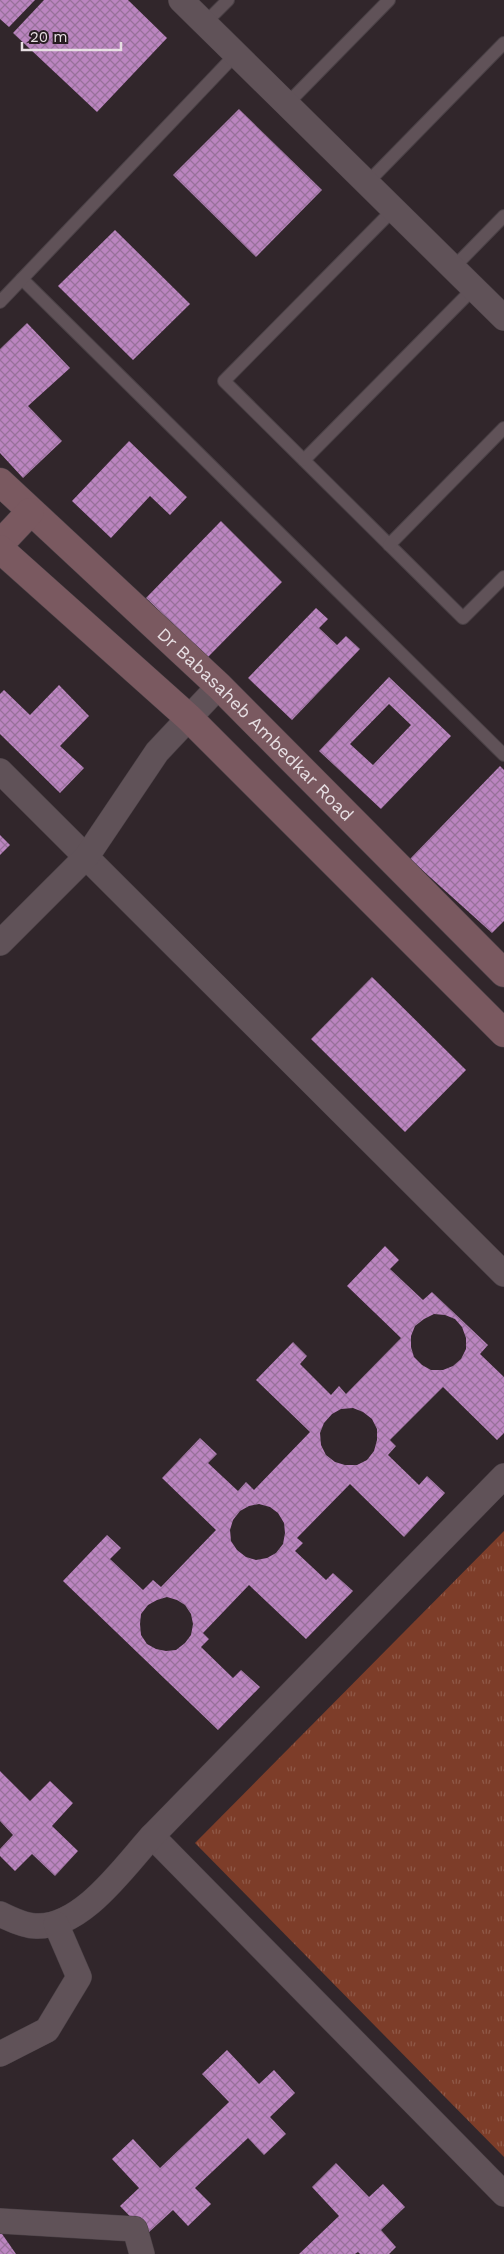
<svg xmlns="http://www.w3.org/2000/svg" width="504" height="2254" font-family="'Work Sans',sans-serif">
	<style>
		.park { fill: url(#park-tufts) }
		.building { fill: url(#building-cross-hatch); fill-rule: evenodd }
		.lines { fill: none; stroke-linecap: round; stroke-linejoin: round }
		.lane-casing { stroke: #4a4146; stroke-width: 14 }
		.street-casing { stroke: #4a4146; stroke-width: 26 }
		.secondary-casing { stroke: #4a4146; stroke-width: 29 }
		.lane { stroke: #605258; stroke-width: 12 }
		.street { stroke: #605258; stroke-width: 25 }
		.secondary { stroke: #7a5960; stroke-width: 28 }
		.labels { text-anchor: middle; stroke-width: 5; stroke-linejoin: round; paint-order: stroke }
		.street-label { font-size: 18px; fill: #e7dfe3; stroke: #271c21 }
	</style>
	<defs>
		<pattern id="park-tufts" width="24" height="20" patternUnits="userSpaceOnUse" patternTransform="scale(1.25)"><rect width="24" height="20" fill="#7d3d29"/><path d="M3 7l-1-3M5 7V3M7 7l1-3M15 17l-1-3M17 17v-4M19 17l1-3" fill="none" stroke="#8f5948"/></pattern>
		<pattern id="building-cross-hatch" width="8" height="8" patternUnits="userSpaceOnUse" patternTransform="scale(1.25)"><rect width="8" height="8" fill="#bb85c0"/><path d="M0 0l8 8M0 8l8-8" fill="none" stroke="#98719b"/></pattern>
	</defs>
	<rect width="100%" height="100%" fill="#31262b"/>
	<polygon class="park" points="504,1531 504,2157 195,1843"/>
	<g class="building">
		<polygon points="0,0 35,0 9,27 0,19"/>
		<polygon points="44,0 128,0 167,38 97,112 13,33"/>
		<polygon points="239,109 322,190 256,257 173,175"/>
		<polygon points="115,230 190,304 133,360 58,286"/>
		<polygon points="27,323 70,368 28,406 62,441 23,478 0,453 0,349"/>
		<polygon points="129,441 187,497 170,515 150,496 111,538 72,501"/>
		<polygon points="221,521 282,582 207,658 146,598"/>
		<polygon points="316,608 328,619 319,628 337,645 346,636 360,649 292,720 248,678"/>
		<path d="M389,677L451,736L381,809L319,751ZM389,704L411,725L373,765L350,744Z"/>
		<polygon points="59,685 89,716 60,746 84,768 60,793 0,734 0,694 4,690 30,715"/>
		<polygon points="500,766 504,770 504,921 492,933 410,859"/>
		<polygon points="0,835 10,845 0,855"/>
		<polygon points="372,977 466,1070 405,1132 311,1039"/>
		<path d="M385,1246L399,1260L390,1269L423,1300L432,1292L488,1345L480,1354L504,1377V1433L497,1440L443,1387L390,1440L396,1446L388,1455L419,1485L427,1476L445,1493L404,1537L350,1484L297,1538L303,1543L295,1551L326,1580L333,1573L353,1591L306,1639L249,1585L203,1633L209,1639L201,1647L233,1678L241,1670L260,1687L218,1730L63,1581L107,1535L121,1548L110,1559L143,1590L153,1580L161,1587L216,1530L162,1478L200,1438L217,1454L208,1463L238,1491L246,1482L254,1490L310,1432L256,1380L293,1342L307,1356L300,1364L331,1395L339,1386L346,1394L401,1338L347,1286ZM434,1314L445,1315L455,1319L462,1327L466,1338V1349L461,1359L453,1366L443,1370H431L422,1365L414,1357L411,1347V1336L415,1326L424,1319ZM353,1408L363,1412L372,1419L377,1429V1440L374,1451L367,1460L357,1465H345L335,1462L326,1455L321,1445L320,1433L324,1423L332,1414L341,1409ZM259,1504L270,1507L278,1513L284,1523L285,1533L283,1544L276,1553L267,1558L256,1560L246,1557L237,1550L231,1541L230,1530L233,1520L240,1511L249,1506ZM167,1597L177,1600L185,1605L191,1614L193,1624L191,1635L185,1643L176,1650L166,1651L156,1649L147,1644L141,1635L140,1624L141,1614L148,1605L157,1600Z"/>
		<polygon points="0,1771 30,1801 50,1781 73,1803 52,1826 78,1851 55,1876 32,1854 15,1871 0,1856 0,1849 13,1835 0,1821"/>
		<polygon points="227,2050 259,2084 274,2070 295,2093 270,2117 286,2134 264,2155 248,2138 195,2188 211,2204 188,2226 173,2210 147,2234 120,2206 139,2188 112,2159 133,2139 160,2168 229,2102 202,2074"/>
		<polygon points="336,2163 369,2197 383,2184 405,2207 381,2230 396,2247 389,2254 360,2254 358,2252 355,2254 299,2254 339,2216 312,2187"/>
		<polygon points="0,2231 16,2254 0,2254"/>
	</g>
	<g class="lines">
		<g class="lane-casing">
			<g id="lane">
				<polyline points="205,23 228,0"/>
				<polyline points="287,104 389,0"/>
				<polyline points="367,183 504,43"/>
				<polyline points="393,210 224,381 463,618 504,577"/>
				<polyline points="453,268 504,216"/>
				<polyline points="22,279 504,755"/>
				<polyline points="0,302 236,54"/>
				<polyline points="304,460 474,288"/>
				<polyline points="389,545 504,428"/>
			</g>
		</g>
		<g class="street-casing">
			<g id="street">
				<polyline points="181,0 504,318"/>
				<polyline points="0,771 504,1274"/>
				<polyline points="0,943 87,856 157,752 219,686"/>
				<polyline points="152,1836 504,2194"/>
				<path d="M0,1914C10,1919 26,1926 36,1926C82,1928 124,1867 152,1836L504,1476"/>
				<polyline points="0,2054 47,2030 79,1977 56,1924"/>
				<polyline points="0,2221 135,2229 142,2254"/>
			</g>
		</g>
		<g class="secondary-casing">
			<g id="secondary">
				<path id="s1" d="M0,482L219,686L504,973"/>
				<polyline points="0,544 30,512"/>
				<polyline points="0,549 189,718 504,1033"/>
			</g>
		</g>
		<use href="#lane" class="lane"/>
		<use href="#street" class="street"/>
		<use href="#secondary" class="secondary"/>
	</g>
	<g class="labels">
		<g class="street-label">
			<text dy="6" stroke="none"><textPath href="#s1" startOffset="352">Dr Babasaheb Ambedkar Road</textPath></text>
		</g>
	</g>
	<path d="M22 42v8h99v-8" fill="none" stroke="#e7dfe3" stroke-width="2.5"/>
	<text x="30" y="42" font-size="15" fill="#e7dfe3" stroke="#271c21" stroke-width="4" paint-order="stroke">20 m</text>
</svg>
